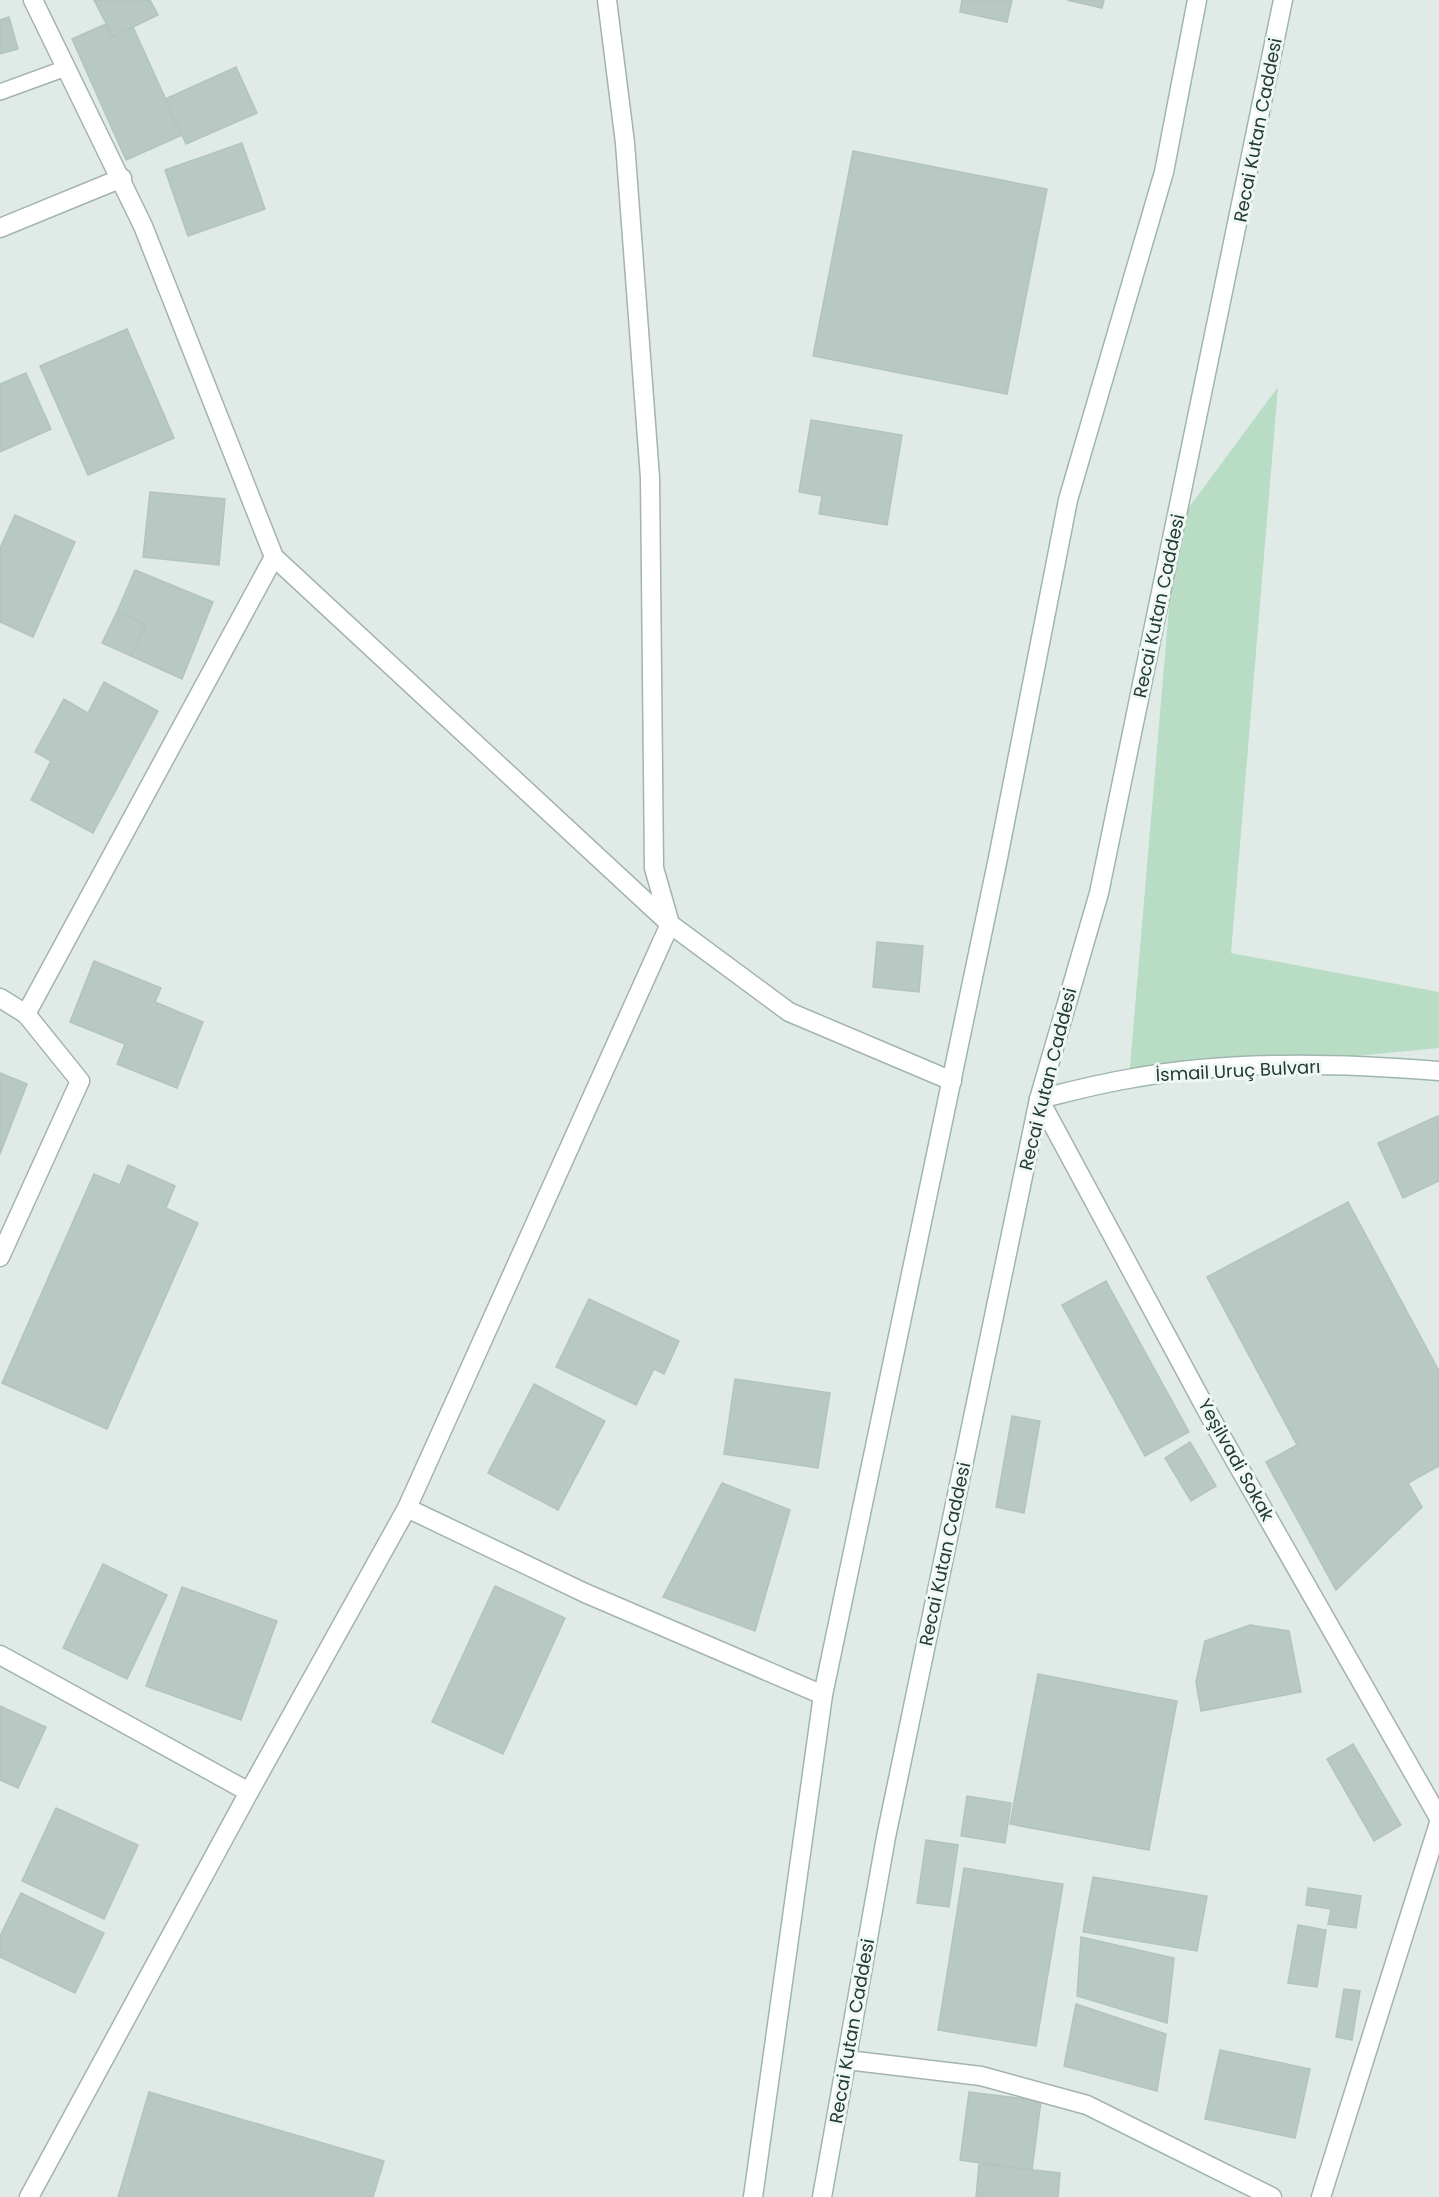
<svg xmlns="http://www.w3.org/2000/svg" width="1439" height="2197" font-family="Poppins,sans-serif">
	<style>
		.green { fill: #b9dcc4 }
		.building { fill: #b8c8c3; stroke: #b3c4be; stroke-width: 1.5 }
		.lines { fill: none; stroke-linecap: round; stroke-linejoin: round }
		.lane-casing { stroke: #a3b3ae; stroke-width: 18 }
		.street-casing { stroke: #a3b3ae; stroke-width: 21 }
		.secondary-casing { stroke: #9fb6af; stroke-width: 21 }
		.lane { stroke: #fff; stroke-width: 15 }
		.street { stroke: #fff; stroke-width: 18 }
		.secondary { stroke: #fff; stroke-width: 18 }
		.labels { text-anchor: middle; stroke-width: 6; stroke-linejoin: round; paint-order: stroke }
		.street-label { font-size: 18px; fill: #213b35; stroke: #f0f7f4 }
	</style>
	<rect width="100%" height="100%" fill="#e0ebe7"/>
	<polygon class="green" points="1278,387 1231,953 1439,992 1439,1048 1129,1078 1176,525"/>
	<g class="building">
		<polygon points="94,0 150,0 158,15 113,37"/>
		<polygon points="962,0 1012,0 1007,22 960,12"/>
		<polygon points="1067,0 1104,0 1102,8"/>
		<polygon points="9,17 18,49 0,54 0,20"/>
		<polygon points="106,24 113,37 133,27 182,135 126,160 72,39"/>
		<polygon points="236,67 257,113 186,144 165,99"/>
		<polygon points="242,143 265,209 188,236 165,170"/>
		<polygon points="853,151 1047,189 1007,394 813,356"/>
		<polygon points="127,329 174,438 88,475 40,366"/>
		<polygon points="26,373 51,429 0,452 0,384"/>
		<polygon points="811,420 902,435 887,525 819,514 822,496 799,492"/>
		<polygon points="150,492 225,499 219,565 143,557"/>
		<polygon points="15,515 75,542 33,637 0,622 0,548"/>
		<polygon points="135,570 213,602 182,679 131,656 146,625 117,612"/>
		<polygon points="117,612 146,625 131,656 102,643"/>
		<polygon points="104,682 158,711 93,833 31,800 51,761 35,752 64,699 88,713"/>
		<polygon points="877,942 923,946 919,992 873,987"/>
		<polygon points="94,961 161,988 155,1002 203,1022 177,1088 117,1064 125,1044 70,1022"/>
		<polygon points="0,1073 27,1084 0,1154"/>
		<polygon points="1438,1116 1439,1181 1403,1198 1378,1143"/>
		<polygon points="128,1165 175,1186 166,1208 198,1223 107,1429 2,1383 94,1174 120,1185"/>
		<polygon points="1348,1202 1439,1371 1439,1466 1408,1483 1422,1507 1336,1590 1266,1462 1297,1445 1207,1277"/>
		<polygon points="1106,1281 1189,1432 1145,1456 1062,1305"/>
		<polygon points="589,1299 679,1341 664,1374 654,1369 636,1405 556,1367"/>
		<polygon points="735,1379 830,1393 818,1468 724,1454"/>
		<polygon points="534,1384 605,1421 558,1510 488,1473"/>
		<polygon points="1012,1416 1040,1421 1024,1513 996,1507"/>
		<polygon points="1190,1442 1216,1486 1191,1501 1165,1458"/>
		<polygon points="722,1483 790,1510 755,1631 663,1597"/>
		<polygon points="103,1564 167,1595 127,1679 63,1648"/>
		<polygon points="495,1586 565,1618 503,1754 432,1722"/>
		<polygon points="182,1587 277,1621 241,1720 146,1686"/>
		<polygon points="1250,1625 1289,1631 1301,1692 1201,1711 1196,1682 1205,1641"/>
		<polygon points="1038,1674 1177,1701 1149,1850 1010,1824"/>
		<polygon points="0,1706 46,1727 18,1788 0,1780"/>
		<polygon points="1353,1744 1401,1825 1374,1841 1327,1759"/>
		<polygon points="967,1796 1011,1803 1005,1843 961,1836"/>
		<polygon points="56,1808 138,1845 104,1919 22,1881"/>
		<polygon points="926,1840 958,1845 949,1907 917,1903"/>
		<polygon points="964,1868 1063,1884 1036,2046 938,2030"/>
		<polygon points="1093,1877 1207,1896 1197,1951 1083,1932"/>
		<polygon points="1308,1888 1361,1896 1356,1928 1328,1924 1331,1909 1306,1905"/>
		<polygon points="21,1893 104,1933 75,1993 0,1957 0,1936"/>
		<polygon points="1298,1925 1326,1930 1317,1987 1288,1983"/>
		<polygon points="1081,1937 1174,1958 1167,2023 1077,1996"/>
		<polygon points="1344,1989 1360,1991 1352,2040 1336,2037"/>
		<polygon points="1076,2004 1166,2034 1157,2091 1064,2066"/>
		<polygon points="1220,2050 1310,2069 1295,2138 1205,2119"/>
		<polygon points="149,2092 384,2161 373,2197 118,2197"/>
		<polygon points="969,2092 1041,2101 1032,2170 960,2160"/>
		<polygon points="979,2164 1060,2173 1058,2197 976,2197"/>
	</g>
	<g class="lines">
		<g class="lane-casing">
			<polyline id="lane" points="0,92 66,68"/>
		</g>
		<g class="street-casing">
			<g id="street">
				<polyline points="33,0 143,226 274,557 670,924 407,1508 249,1792"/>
				<polyline points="607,0 625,143 650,478 654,868 670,924 789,1012 952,1081"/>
				<polyline points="0,228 122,178"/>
				<polyline points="0,998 26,1014 274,557"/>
				<polyline points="1039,1099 1212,1420 1439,1818"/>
				<polyline points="0,1257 80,1081 26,1014"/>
				<polyline points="407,1508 585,1593 823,1695"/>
				<polyline points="0,1655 249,1792 29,2197"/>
				<polyline points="847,2060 981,2076 1087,2105 1272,2197"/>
				<polyline points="1321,2197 1439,1823"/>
			</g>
		</g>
		<g class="secondary-casing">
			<g id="secondary">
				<path d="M1039,1099C1068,1092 1098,1084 1128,1079C1230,1060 1337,1063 1439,1071"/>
				<polyline points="753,2197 823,1695 998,858 1068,500 1164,172 1197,0"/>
				<polyline points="822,2197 886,1837 1039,1099 1099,893 1283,0"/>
			</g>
		</g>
		<use href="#lane" class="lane"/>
		<use href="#street" class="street"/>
		<use href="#secondary" class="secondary"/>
	</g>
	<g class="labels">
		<g class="street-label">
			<text transform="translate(1258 130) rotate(-79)" y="6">Recai Kutan Caddesi</text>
			<text transform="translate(1159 606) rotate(-78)" y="6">Recai Kutan Caddesi</text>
			<text transform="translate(1238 1071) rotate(-3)" y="6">İsmail Uruç Bulvarı</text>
			<text transform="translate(1048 1079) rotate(-76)" y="6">Recai Kutan Caddesi</text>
			<text transform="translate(1236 1460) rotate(61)" y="6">Yeşilvadi Sokak</text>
			<text transform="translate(945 1554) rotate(-78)" y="6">Recai Kutan Caddesi</text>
			<text transform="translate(852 2031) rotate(-80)" y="6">Recai Kutan Caddesi</text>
		</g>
	</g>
</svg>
